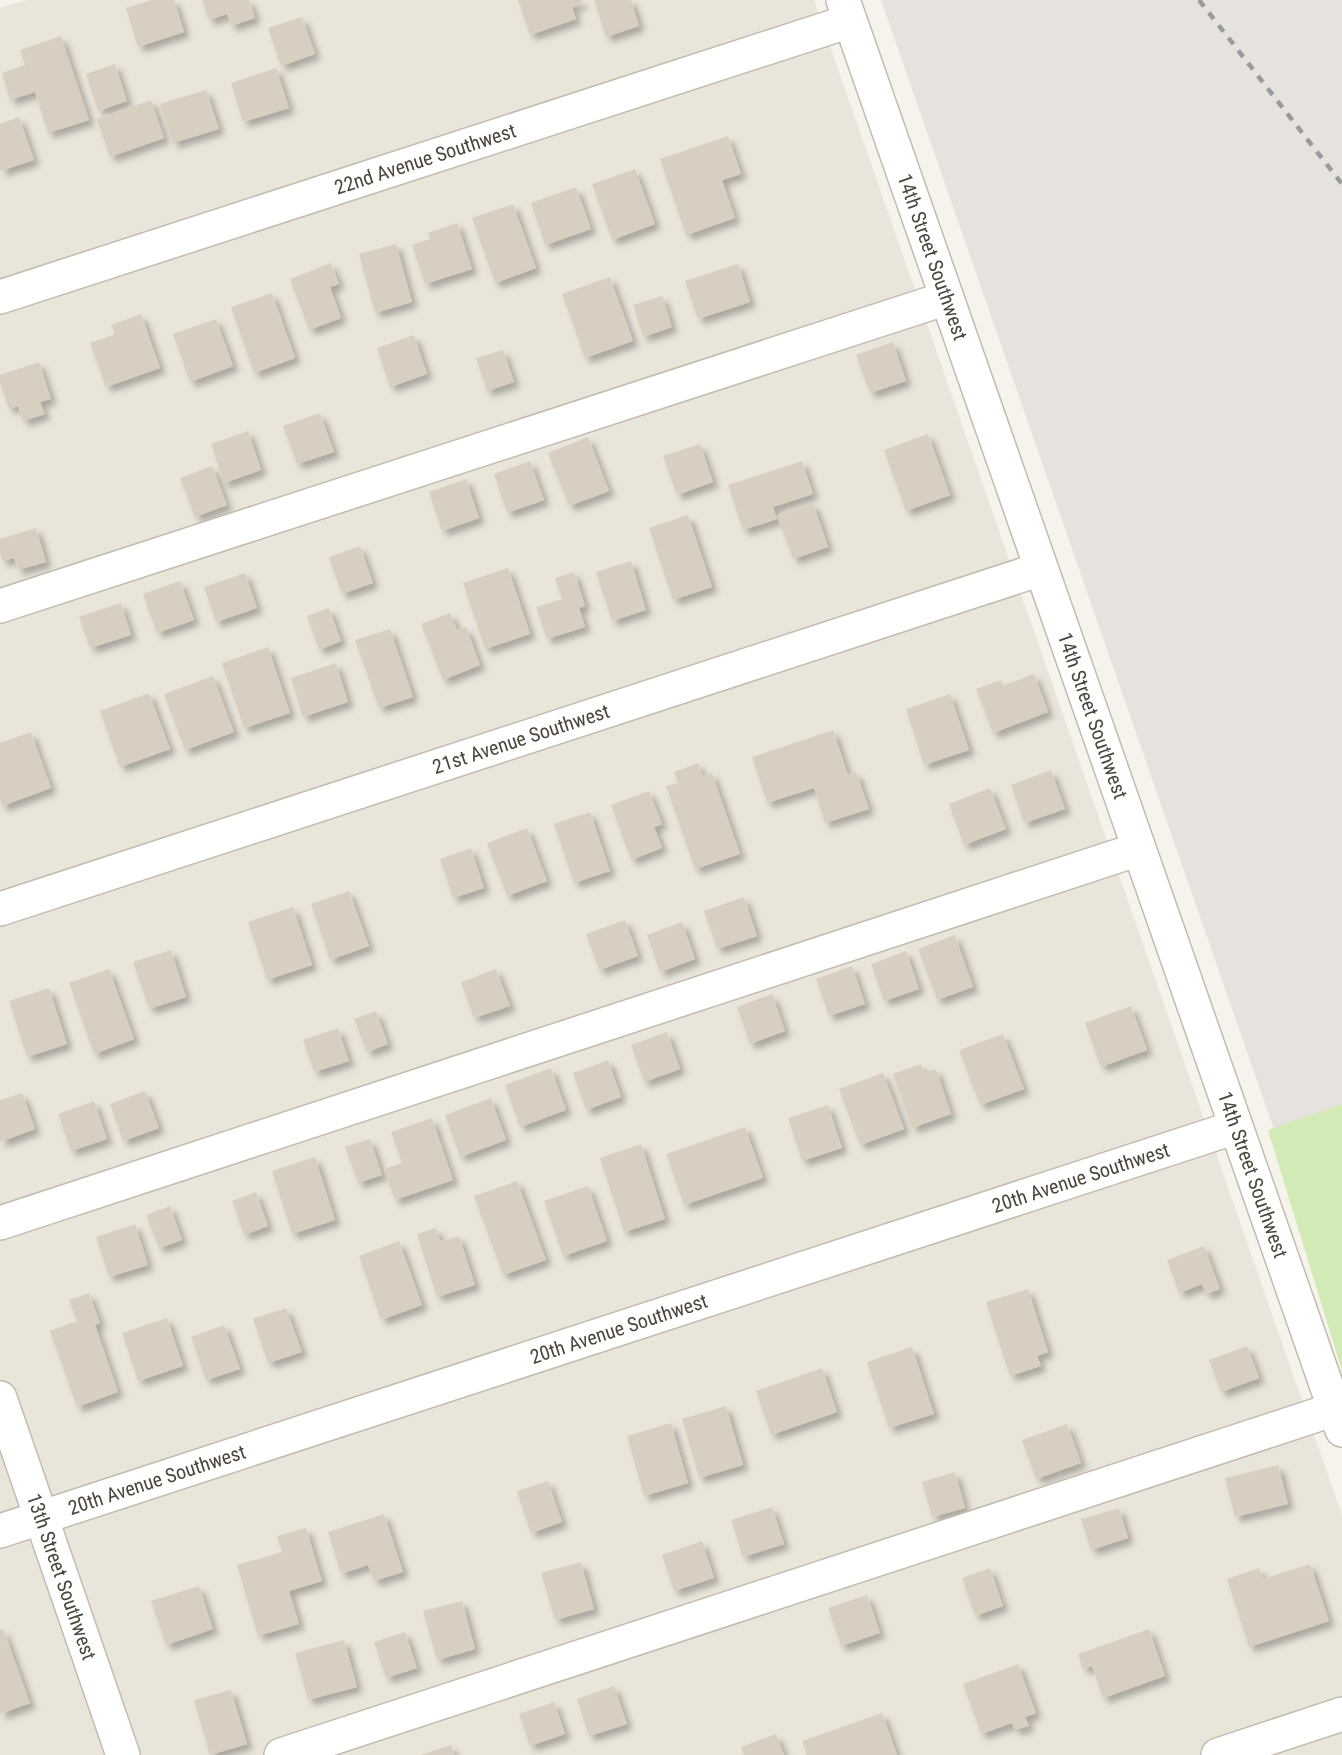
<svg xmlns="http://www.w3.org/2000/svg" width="1342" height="1755" font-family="'Roboto Condensed',sans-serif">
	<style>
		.residential { fill: #eae5da }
		.industrial { fill: #e6e2dd }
		.green { fill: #d2eab5 }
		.building { fill: #d8cfc1; filter: url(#shadow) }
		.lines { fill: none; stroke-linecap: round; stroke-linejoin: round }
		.minor-casing { stroke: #c2bbae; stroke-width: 36 }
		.minor { stroke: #fff; stroke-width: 33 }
		.rail { stroke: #9a9a9a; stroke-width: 4.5; stroke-dasharray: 8 8; stroke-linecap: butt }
		.labels { text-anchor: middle; stroke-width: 5; stroke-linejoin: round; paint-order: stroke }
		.street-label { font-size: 20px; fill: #4b4439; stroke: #fff }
	</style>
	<defs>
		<filter id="shadow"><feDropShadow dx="5.5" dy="5.5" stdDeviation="3" flood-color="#0004"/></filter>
	</defs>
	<rect width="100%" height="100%" fill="#f6f3ec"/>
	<polygon class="residential" points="27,0 814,0 1342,1515 1342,1755 0,1755 0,8"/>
	<polygon class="industrial" points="881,0 1342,0 1342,1325"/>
	<polygon class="green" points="1342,1104 1342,1371 1268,1130"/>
	<g class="building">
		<polygon points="151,0 174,0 184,32 138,47 126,8"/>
		<polygon points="202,0 249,0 255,18 231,26 227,14 209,20"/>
		<polygon points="518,0 581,0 582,3 572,7 576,19 530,35"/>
		<polygon points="594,0 631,0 639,26 606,37"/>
		<polygon points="302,17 315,54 281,66 268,28"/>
		<polygon points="61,36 89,120 48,133 35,92 10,100 2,73 25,65 20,50"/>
		<polygon points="115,64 127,101 98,111 86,74"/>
		<polygon points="276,68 289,108 243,122 231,83"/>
		<polygon points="206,90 219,129 173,143 160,104"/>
		<polygon points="151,100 164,138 110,157 97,119"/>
		<polygon points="19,117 34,160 0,171 0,124"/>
		<polygon points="728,136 741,174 722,180 735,218 686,235 660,159"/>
		<polygon points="635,169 655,224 612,240 592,184"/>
		<polygon points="576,187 591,229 545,245 531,203"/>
		<polygon points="513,204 536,268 495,283 472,218"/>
		<polygon points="457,223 472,269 425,284 412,245 430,239 428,233"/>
		<polygon points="396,244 412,302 375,313 359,254"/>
		<polygon points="331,263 339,284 330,287 341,318 309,330 290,279"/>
		<polygon points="738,264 750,302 698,319 685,281"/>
		<polygon points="610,277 633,341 585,358 562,294"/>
		<polygon points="272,293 295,358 254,373 231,307"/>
		<polygon points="662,296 672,327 643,337 633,305"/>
		<polygon points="141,314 160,368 106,387 90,343 115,334 111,325"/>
		<polygon points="216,319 233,366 190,382 173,334"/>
		<polygon points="414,335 427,374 390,387 377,348"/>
		<polygon points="893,342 906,381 870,393 856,355"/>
		<polygon points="503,350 514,382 487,391 476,358"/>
		<polygon points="39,362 51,399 40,402 45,414 23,421 18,406 9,409 0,383 0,375"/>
		<polygon points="320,413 334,452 297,464 283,426"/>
		<polygon points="248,431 261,470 224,483 211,444"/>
		<polygon points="928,434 950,495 906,511 884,450"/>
		<polygon points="588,437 609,491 569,506 548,453"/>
		<polygon points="700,444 713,482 677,495 663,456"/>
		<polygon points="530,461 544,500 507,513 494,474"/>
		<polygon points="802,461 813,494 773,507 777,519 743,530 728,485"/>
		<polygon points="212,466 227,505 195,517 180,478"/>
		<polygon points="466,479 479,518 442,531 429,492"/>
		<polygon points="813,503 828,547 793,559 777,515"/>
		<polygon points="688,515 712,587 673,600 649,528"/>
		<polygon points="36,528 46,562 18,570 14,558 2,561 0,553 0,539"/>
		<polygon points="360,546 373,583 342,594 329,557"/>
		<polygon points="631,561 646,610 612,621 596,572"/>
		<polygon points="508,568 530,634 485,649 463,583"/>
		<polygon points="574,572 585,606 579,608 585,627 547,639 536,607 562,599 555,578"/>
		<polygon points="245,573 257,608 216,622 204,587"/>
		<polygon points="180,581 194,620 157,633 143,594"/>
		<polygon points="121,603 131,635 90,648 79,617"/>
		<polygon points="329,608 341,641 319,650 307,616"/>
		<polygon points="450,613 457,630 466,627 480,665 443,680 421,624"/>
		<polygon points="390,629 413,697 379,708 355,640"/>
		<polygon points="268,647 290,713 244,728 222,663"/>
		<polygon points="336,663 348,702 303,717 291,678"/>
		<polygon points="1034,674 1048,712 993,733 976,689 1001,680 1003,686"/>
		<polygon points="213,676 234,732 185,750 164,694"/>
		<polygon points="149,693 170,749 120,767 100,711"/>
		<polygon points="950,694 969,750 924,765 906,709"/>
		<polygon points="833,730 848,775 856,772 869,809 825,823 814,788 767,803 752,757"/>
		<polygon points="31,732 51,788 2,806 0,800 0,743"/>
		<polygon points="698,763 703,776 712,773 740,854 695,869 666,786 678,783 674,772"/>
		<polygon points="1051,770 1065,809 1024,823 1011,785"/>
		<polygon points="990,788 1006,829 964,845 949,804"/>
		<polygon points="649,791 662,824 654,827 662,848 631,860 611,805"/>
		<polygon points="590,812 610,871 574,883 554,824"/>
		<polygon points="527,828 547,881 507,896 487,843"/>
		<polygon points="471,848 484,888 453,898 440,859"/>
		<polygon points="349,891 369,946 330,960 311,904"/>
		<polygon points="744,897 757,936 717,949 704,911"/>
		<polygon points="293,907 312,965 267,980 248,922"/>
		<polygon points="625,920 638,956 599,970 586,934"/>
		<polygon points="682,922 695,959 660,972 647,935"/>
		<polygon points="955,935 973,987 937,1000 918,949"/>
		<polygon points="171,950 186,997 149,1009 133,962"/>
		<polygon points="906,951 919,989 884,1001 871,964"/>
		<polygon points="852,966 865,1004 829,1016 816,979"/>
		<polygon points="109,969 134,1039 94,1054 69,983"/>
		<polygon points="496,969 510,1006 474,1018 461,982"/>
		<polygon points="49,988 67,1044 27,1057 9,1001"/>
		<polygon points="772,994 785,1031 750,1044 737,1007"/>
		<polygon points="1131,1006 1147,1050 1101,1067 1085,1023"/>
		<polygon points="376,1011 388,1044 367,1052 354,1019"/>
		<polygon points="338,1028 349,1061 314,1072 303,1040"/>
		<polygon points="667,1032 680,1069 644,1082 631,1045"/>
		<polygon points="1003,1034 1024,1089 980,1105 959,1050"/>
		<polygon points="608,1060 621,1097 586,1110 573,1073"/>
		<polygon points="921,1064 924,1073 936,1069 951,1114 912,1128 893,1074"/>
		<polygon points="551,1068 566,1110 520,1127 505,1085"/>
		<polygon points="883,1073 904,1129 860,1145 839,1089"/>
		<polygon points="145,1091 159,1128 123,1141 110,1104"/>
		<polygon points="22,1093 35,1129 0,1142 0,1100"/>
		<polygon points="491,1098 506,1140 460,1157 445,1115"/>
		<polygon points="94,1101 107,1139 71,1151 58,1114"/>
		<polygon points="828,1105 842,1148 802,1161 788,1118"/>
		<polygon points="432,1118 453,1180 395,1200 384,1169 402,1163 391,1132"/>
		<polygon points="745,1127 763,1178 684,1205 666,1154"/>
		<polygon points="370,1139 382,1175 358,1183 345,1147"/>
		<polygon points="641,1144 665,1219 624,1232 600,1158"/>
		<polygon points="315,1157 335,1220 292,1234 272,1171"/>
		<polygon points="517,1181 546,1260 503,1275 474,1196"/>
		<polygon points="588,1186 607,1241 563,1256 544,1201"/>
		<polygon points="256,1192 268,1226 244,1235 232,1201"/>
		<polygon points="170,1206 182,1240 159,1248 146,1215"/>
		<polygon points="135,1224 148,1265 109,1277 96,1237"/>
		<polygon points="436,1228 440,1241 459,1236 475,1285 437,1297 417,1234"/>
		<polygon points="399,1241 422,1305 381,1320 359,1256"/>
		<polygon points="1204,1246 1220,1289 1206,1294 1202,1284 1179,1293 1167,1260"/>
		<polygon points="1028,1289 1048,1352 1037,1356 1041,1366 1010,1376 986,1302"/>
		<polygon points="89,1293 100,1323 95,1325 118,1392 77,1407 50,1331 77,1321 69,1300"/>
		<polygon points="286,1308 302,1352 268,1363 253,1319"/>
		<polygon points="167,1318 183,1366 138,1381 122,1333"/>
		<polygon points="224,1325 240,1369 206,1380 191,1337"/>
		<polygon points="1247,1346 1259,1378 1221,1392 1209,1360"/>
		<polygon points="912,1347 934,1414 889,1428 867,1362"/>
		<polygon points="822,1368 837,1412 771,1435 756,1391"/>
		<polygon points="726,1406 743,1465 699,1478 682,1419"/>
		<polygon points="671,1423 688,1483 644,1496 627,1436"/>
		<polygon points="1067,1424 1081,1463 1036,1479 1022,1440"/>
		<polygon points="1278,1465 1288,1504 1235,1517 1225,1478"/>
		<polygon points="955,1472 965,1508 932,1517 922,1482"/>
		<polygon points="548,1481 562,1522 531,1533 517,1491"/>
		<polygon points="772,1507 784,1544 743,1557 731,1520"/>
		<polygon points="1119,1508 1128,1538 1091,1550 1081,1519"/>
		<polygon points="384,1514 403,1572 374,1581 368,1565 341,1574 328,1532"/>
		<polygon points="306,1528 322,1581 289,1591 299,1624 258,1636 237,1565 282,1552 277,1536"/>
		<polygon points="702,1541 714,1578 674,1591 662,1555"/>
		<polygon points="581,1562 594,1609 555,1620 541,1573"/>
		<polygon points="1310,1564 1329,1621 1249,1647 1227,1579 1259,1568 1263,1579"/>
		<polygon points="990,1568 1003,1606 975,1616 962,1578"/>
		<polygon points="199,1586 213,1629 166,1645 151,1601"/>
		<polygon points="867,1595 880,1633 841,1646 828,1608"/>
		<polygon points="462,1601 475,1649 437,1660 423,1611"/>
		<polygon points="3,1629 30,1703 0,1714 0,1630"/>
		<polygon points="1149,1629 1165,1676 1103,1698 1092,1666 1083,1669 1078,1654"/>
		<polygon points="405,1632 417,1668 386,1678 374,1642"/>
		<polygon points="344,1640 357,1687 308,1700 295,1653"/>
		<polygon points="1018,1664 1036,1713 1025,1717 1029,1726 1015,1730 1012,1723 981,1734 963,1684"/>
		<polygon points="614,1686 627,1724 589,1736 577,1699"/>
		<polygon points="231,1690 247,1744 210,1755 194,1700"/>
		<polygon points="554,1702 565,1734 530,1746 519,1714"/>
		<polygon points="882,1713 897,1755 807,1755 802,1741"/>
		<polygon points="776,1734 784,1755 744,1755 741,1747"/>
		<polygon points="451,1745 454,1755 421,1755"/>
	</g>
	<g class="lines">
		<g class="minor-casing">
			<g id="minor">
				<path id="s1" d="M843,0L1342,1430"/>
				<path id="s2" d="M0,297L850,21"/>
				<polyline points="0,606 947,298"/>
				<path id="s3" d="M0,909L1041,569"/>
				<polyline points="0,1223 1139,849"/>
				<path id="s4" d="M0,1398L123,1755"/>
				<path id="s5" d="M0,1531L1236,1127"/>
				<polyline points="281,1755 1335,1409"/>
				<polyline points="1218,1755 1342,1714"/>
			</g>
		</g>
		<use href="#minor" class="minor"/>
		<polyline class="rail" points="1199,0 1342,184"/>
	</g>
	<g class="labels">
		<g class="street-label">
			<text dy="7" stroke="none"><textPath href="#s2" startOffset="447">22nd Avenue Southwest</textPath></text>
			<text dy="7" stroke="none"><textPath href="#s1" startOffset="272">14th Street Southwest</textPath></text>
			<text dy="7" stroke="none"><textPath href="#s1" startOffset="758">14th Street Southwest</textPath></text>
			<text dy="7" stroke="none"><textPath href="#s3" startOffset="548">21st Avenue Southwest</textPath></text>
			<text dy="7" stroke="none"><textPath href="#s1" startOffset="1244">14th Street Southwest</textPath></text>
			<text dy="7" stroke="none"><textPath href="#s5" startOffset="1137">20th Avenue Southwest</textPath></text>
			<text dy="7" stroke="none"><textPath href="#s5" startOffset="651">20th Avenue Southwest</textPath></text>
			<text dy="7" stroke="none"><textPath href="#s5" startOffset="165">20th Avenue Southwest</textPath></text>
			<text dy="7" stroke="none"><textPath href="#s4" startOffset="189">13th Street Southwest</textPath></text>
		</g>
	</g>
</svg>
